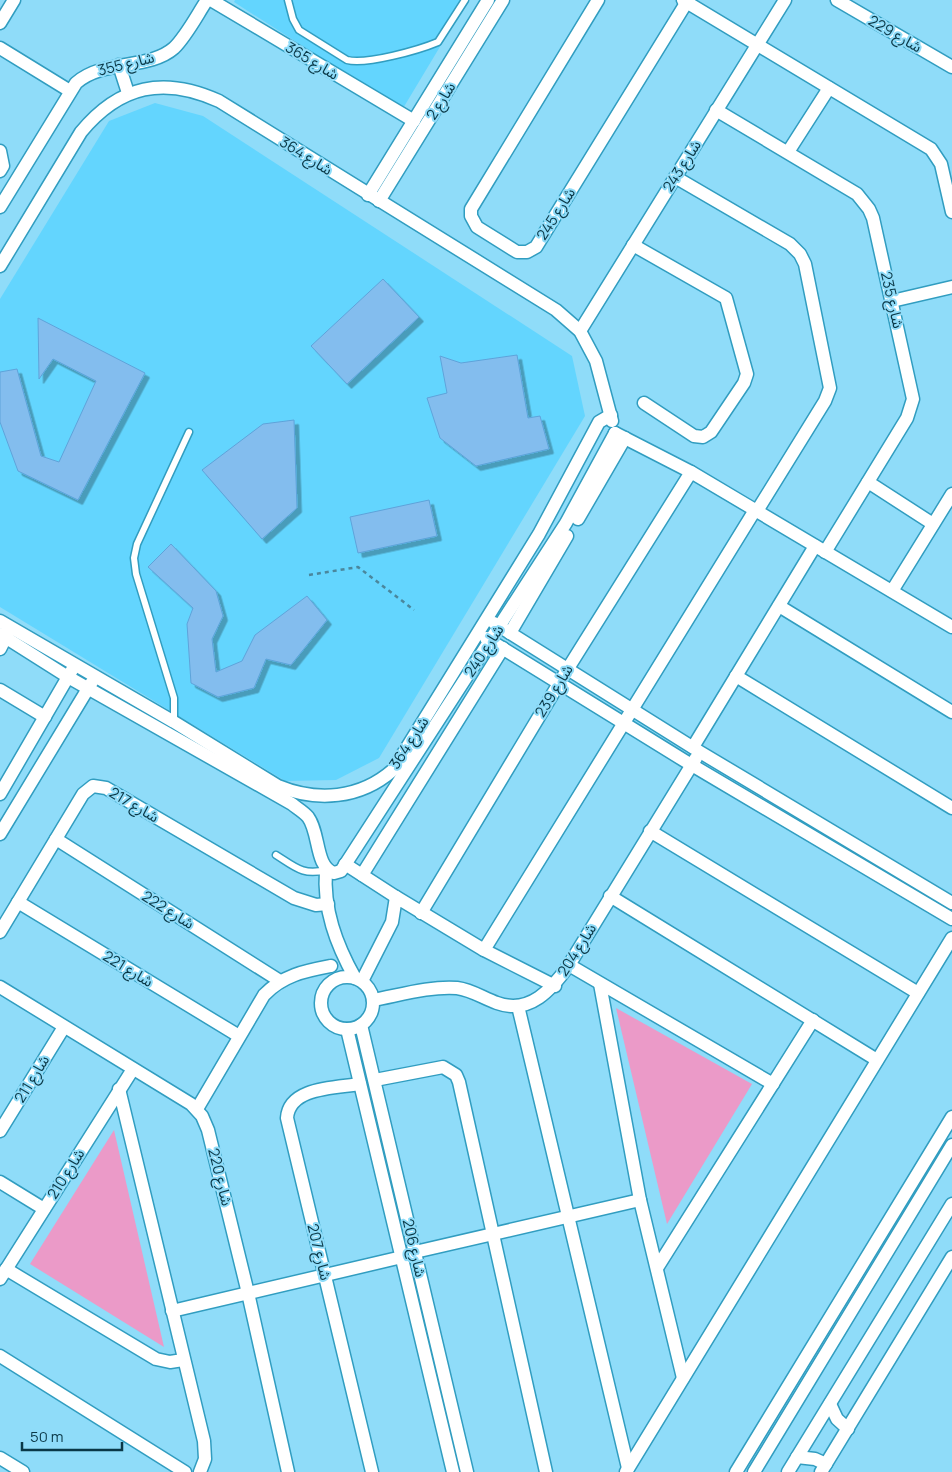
<svg xmlns="http://www.w3.org/2000/svg" width="952" height="1472" font-family="Manrope,'Noto Sans Arabic',sans-serif">
	<style>
		.built { fill: #63d5fe }
		.green { fill: #eb9ac8 }
		.building { fill: #83bdee; stroke: #5ea3da; filter: url(#shadow) }
		.lines { fill: none; stroke-linecap: round; stroke-linejoin: round }
		.lane-casing { stroke: #319dc0; stroke-width: 9 }
		.street-casing { stroke: #319dc0; stroke-width: 15 }
		.path { stroke: #4a879d; stroke-width: 2.5; stroke-dasharray: 4 4; stroke-linecap: butt }
		.lane { stroke: #fff; stroke-width: 6 }
		.street { stroke: #fff; stroke-width: 12 }
		.labels { text-anchor: middle; stroke-width: 4; stroke-linejoin: round; paint-order: stroke }
		.street-label { font-size: 15px; fill: #0a3847; stroke: #8fdcf9 }
	</style>
	<defs>
		<filter id="shadow"><feDropShadow dx="4.5" dy="4.5" stdDeviation="0" flood-color="#0004"/></filter>
	</defs>
	<rect width="100%" height="100%" fill="#8fdcf9"/>
	<g class="built">
		<polygon points="235,0 468,0 402,110 234,2"/>
		<polygon points="155,103 203,116 572,356 585,416 379,758 336,780 285,781 0,607 0,299 109,121"/>
	</g>
	<g class="green">
		<polygon points="616,1008 752,1084 667,1224"/>
		<polygon points="114,1130 164,1347 30,1264"/>
	</g>
	<g class="building">
		<polygon points="383,279 419,317 347,384 311,346"/>
		<polygon points="38,318 145,373 78,500 18,471 0,422 0,372 17,369 41,456 59,462 96,381 53,359 39,379"/>
		<polygon points="517,355 528,418 540,416 549,449 476,466 440,438 427,398 447,393 440,356 461,363"/>
		<polygon points="294,420 297,508 262,539 202,470 263,424"/>
		<polygon points="429,500 437,536 358,553 350,517"/>
		<polygon points="171,544 216,591 223,616 212,639 216,672 242,661 255,635 307,596 327,620 291,665 266,659 254,688 218,697 191,683 187,624 193,608 148,567"/>
	</g>
	<g class="lines">
		<g class="lane-casing">
			<g id="lane">
				<path d="M288,0L293,19L299,30L347,60C366,65 419,50 438,42L465,0"/>
				<polyline points="174,722 174,698 136,574 134,558 137,544 189,432"/>
				<path d="M276,855C295,867 303,876 326,870"/>
			</g>
		</g>
		<g class="street-casing">
			<g id="street">
				<polyline points="211,0 414,121"/>
				<polyline points="598,0 471,209 471,216 477,227 517,252 527,252 536,247 688,0"/>
				<polyline points="683,0 931,149 941,164 952,212"/>
				<polyline points="837,0 952,67"/>
				<polyline points="0,23 14,0"/>
				<polyline points="0,48 70,91"/>
				<polyline points="119,65 128,93"/>
				<polyline points="716,110 857,194 869,209 873,218 913,399 907,418 825,552"/>
				<polyline points="0,151 3,166 0,171"/>
				<polyline points="788,152 829,88"/>
				<polyline points="675,177 790,244 800,254 805,264 830,388 825,401 757,511"/>
				<polyline points="368,195 488,0"/>
				<polyline points="379,201 503,0"/>
				<path d="M0,207L76,83C103,59 149,70 174,48C187,35 197,15 207,0"/>
				<polyline points="633,245 726,298 747,374 744,383 711,432 703,437 694,436 644,403"/>
				<path d="M0,266L81,132C120,85 164,76 219,101L556,310L580,331L596,361L612,421"/>
				<polyline points="892,301 952,287"/>
				<polyline points="580,331 785,0"/>
				<polyline points="615,433 691,472 952,627"/>
				<polyline points="868,482 933,524"/>
				<polyline points="578,519 625,438"/>
				<polyline points="892,591 952,494"/>
				<polyline points="779,606 952,712"/>
				<path d="M0,621L174,722L278,786C317,802 360,799 393,770L539,534L599,422L611,415"/>
				<polyline points="494,623 700,752 952,903"/>
				<polyline points="510,633 567,536"/>
				<path d="M0,634L68,677L292,804C297,808 304,812 308,817C320,833 315,867 334,873L341,871L566,523L615,433"/>
				<polyline points="486,638 685,761 952,919"/>
				<polyline points="0,649 9,631"/>
				<polyline points="736,676 952,808"/>
				<polyline points="0,690 45,717"/>
				<polyline points="693,747 815,546"/>
				<polyline points="0,794 72,670"/>
				<polyline points="650,831 918,993"/>
				<polyline points="0,834 92,682"/>
				<polyline points="56,839 280,981"/>
				<polyline points="345,864 396,897"/>
				<path d="M326,870C323,909 336,944 355,978"/>
				<polyline points="362,875 503,648"/>
				<polyline points="610,896 877,1060"/>
				<polyline points="18,902 239,1036"/>
				<polyline points="421,913 567,670 691,472"/>
				<polyline points="0,932 83,794 93,786 106,788 294,898 316,905 328,904"/>
				<polyline points="484,950 755,510"/>
				<polyline points="569,965 773,1084"/>
				<circle cx="347" cy="1003" r="26"/>
				<polyline points="362,981 392,922 396,897 484,950 555,986"/>
				<polyline points="600,984 640,1200 683,1378"/>
				<polyline points="0,987 191,1104 202,1116 208,1130 248,1293 288,1472"/>
				<path d="M373,1000C400,995 430,986 457,988C472,990 483,998 497,1003C530,1015 552,989 569,965L696,758"/>
				<polyline points="518,1006 628,1468"/>
				<polyline points="361,1025 467,1472"/>
				<polyline points="347,1029 453,1472"/>
				<polyline points="375,1080 443,1067 456,1075 459,1082 546,1472"/>
				<path d="M360,1084C335,1088 289,1087 287,1118L372,1472"/>
				<polyline points="119,1089 204,1441 205,1459 200,1472"/>
				<path d="M197,1109L264,995C283,975 305,971 331,966"/>
				<polyline points="0,1131 64,1027"/>
				<polyline points="0,1182 44,1209"/>
				<polyline points="415,1252 640,1200"/>
				<polyline points="657,1268 813,1020"/>
				<polyline points="6,1269 156,1359 170,1362 183,1360"/>
				<polyline points="0,1279 133,1069"/>
				<polyline points="172,1311 402,1257"/>
				<polyline points="0,1356 185,1472"/>
				<polyline points="830,1404 837,1419 848,1429"/>
				<polyline points="797,1457 815,1459 826,1464"/>
				<polyline points="0,1458 23,1472"/>
				<polyline points="626,1472 952,938"/>
				<polyline points="736,1472 952,1117"/>
				<polyline points="754,1472 952,1145"/>
				<polyline points="788,1472 952,1204"/>
				<polyline points="821,1472 952,1257"/>
			</g>
		</g>
		<polyline class="path" points="309,575 358,567 414,610"/>
		<use href="#lane" class="lane"/>
		<use href="#street" class="street"/>
	</g>
	<g class="labels">
		<g class="street-label">
			<text transform="translate(895 34) rotate(30)" y="5">شارع 229</text>
			<text transform="translate(312 61) rotate(31)" y="5">شارع 365</text>
			<text transform="translate(126 64) rotate(-14)" y="5">شارع 355</text>
			<text transform="translate(441 101) rotate(-58)" y="5">شارع 2</text>
			<text transform="translate(306 156) rotate(32)" y="5">شارع 364</text>
			<text transform="translate(682 166) rotate(-58)" y="5">شارع 243</text>
			<text transform="translate(556 214) rotate(-58)" y="5">شارع 245</text>
			<text transform="translate(892 300) rotate(77)" y="5">شارع 235</text>
			<text transform="translate(484 651) rotate(-57)" y="5">شارع 240</text>
			<text transform="translate(554 691) rotate(-59)" y="5">شارع 239</text>
			<text transform="translate(409 743) rotate(-57)" y="5">شارع 364</text>
			<text transform="translate(134 805) rotate(30)" y="5">شارع 217</text>
			<text transform="translate(168 910) rotate(32)" y="5">شارع 222</text>
			<text transform="translate(577 950) rotate(-58)" y="5">شارع 204</text>
			<text transform="translate(128 969) rotate(31)" y="5">شارع 221</text>
			<text transform="translate(32 1079) rotate(-59)" y="5">شارع 211</text>
			<text transform="translate(66 1174) rotate(-58)" y="5">شارع 210</text>
			<text transform="translate(220 1177) rotate(76)" y="5">شارع 220</text>
			<text transform="translate(414 1248) rotate(77)" y="5">شارع 206</text>
			<text transform="translate(319 1252) rotate(76)" y="5">شارع 207</text>
		</g>
	</g>
	<path d="M22 1442v8h100v-8" fill="none" stroke="#0a3847" stroke-width="2.5"/>
	<text x="30" y="1442" font-size="15" fill="#0a3847" stroke="#8fdcf9" stroke-width="4" paint-order="stroke">50 m</text>
</svg>
